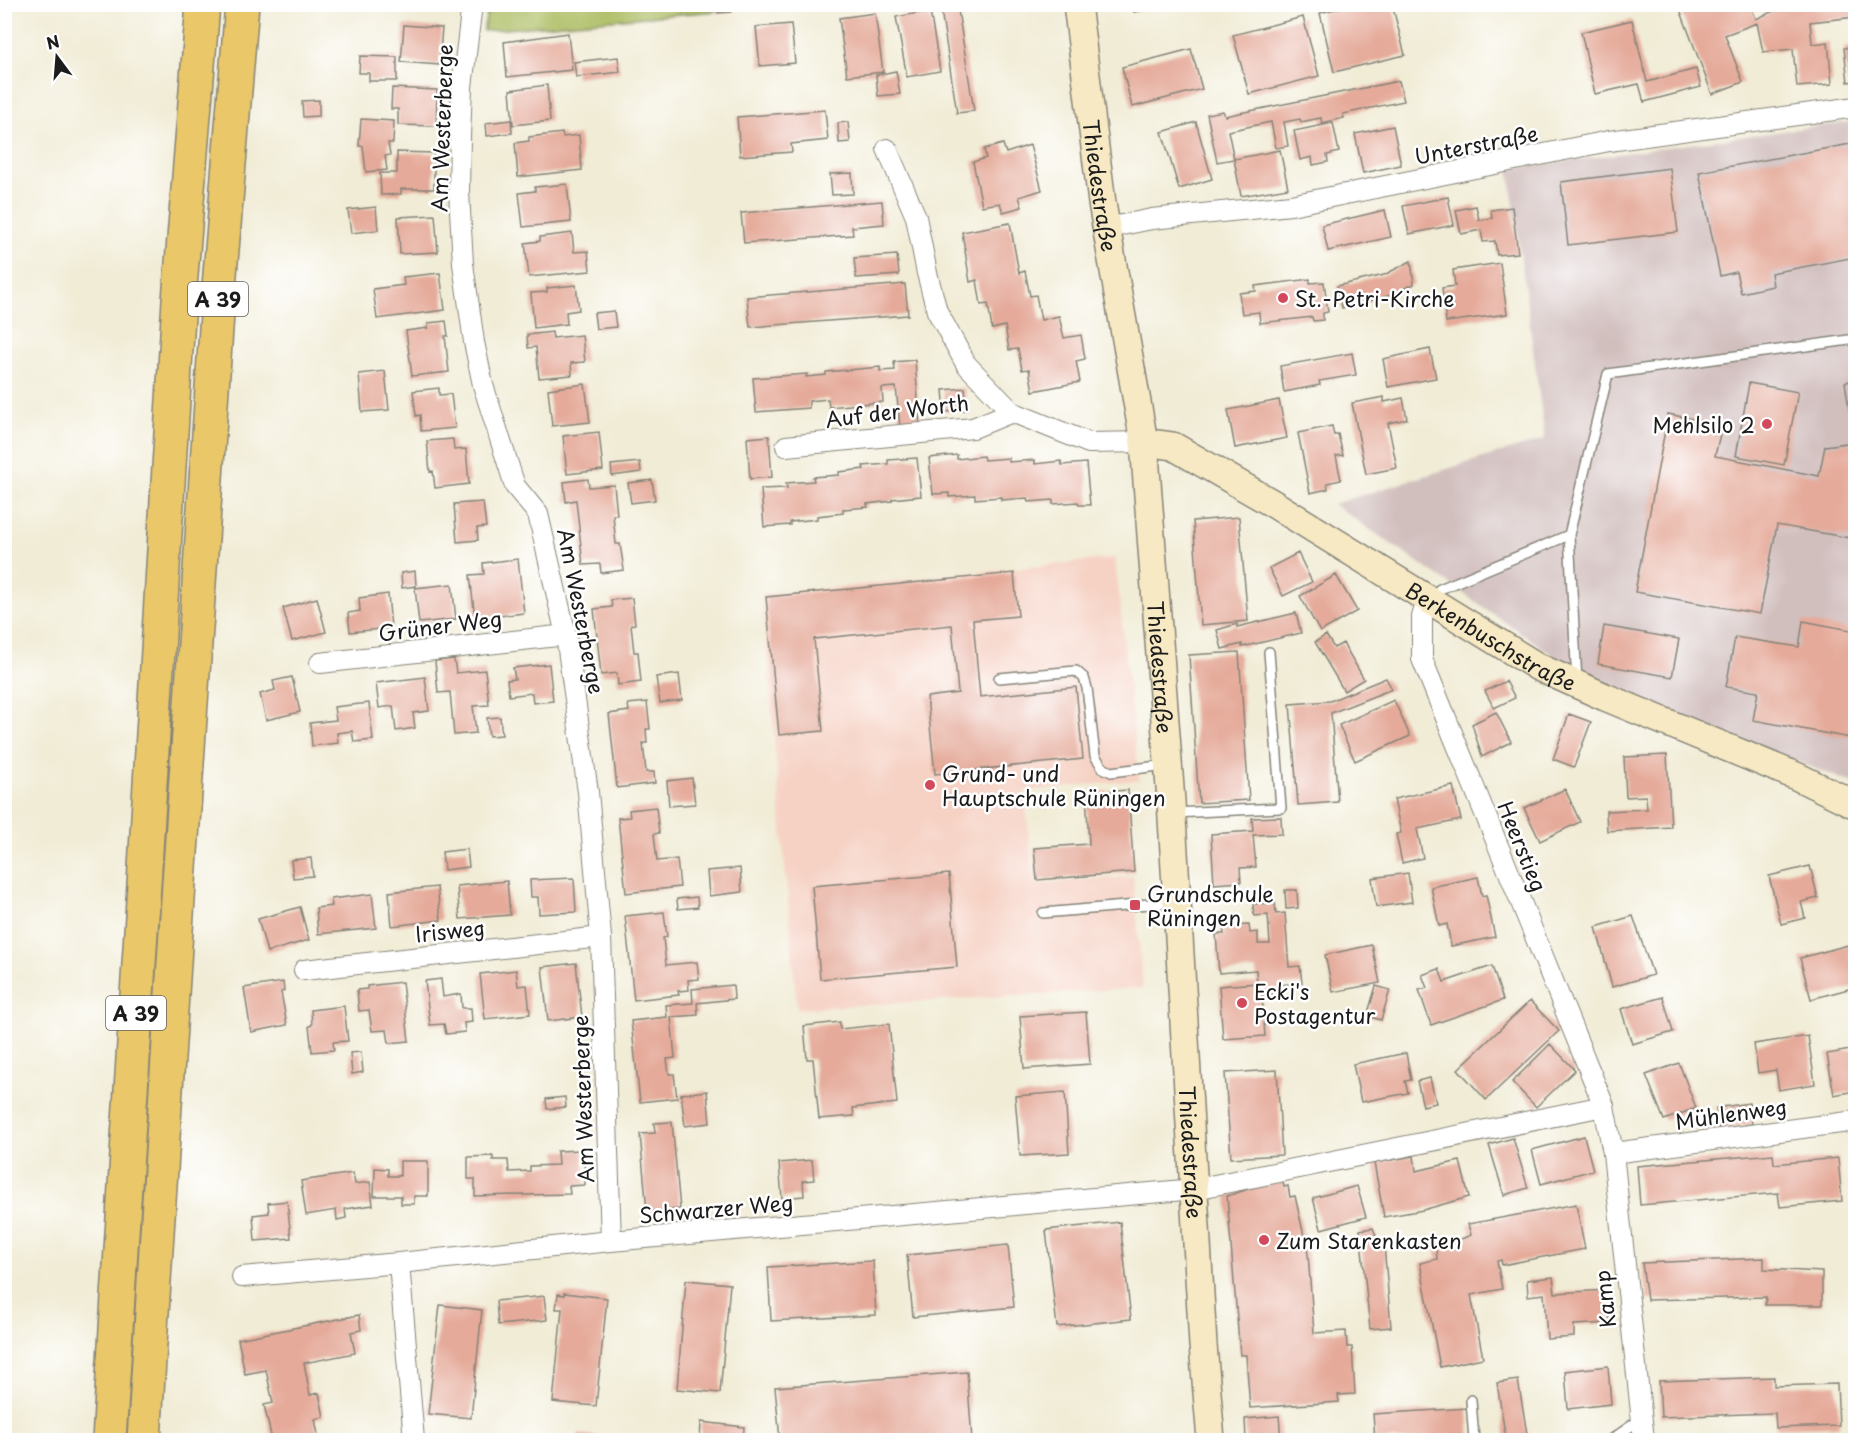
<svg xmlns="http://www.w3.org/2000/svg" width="1860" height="1445" viewBox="0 0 1860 1445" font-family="'Playpen Sans',sans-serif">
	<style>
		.built { fill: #f6d2c4 }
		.industrial { fill: #d1bfbe }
		.green { fill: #abbc60; stroke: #646c3e; stroke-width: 1.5 }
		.building { fill: #e5aa9a }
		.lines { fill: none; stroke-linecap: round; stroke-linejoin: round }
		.lane-casing { stroke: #868479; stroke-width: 12 }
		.street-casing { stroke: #868479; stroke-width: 22 }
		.secondary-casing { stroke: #868479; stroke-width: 30 }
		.highway-casing { stroke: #868479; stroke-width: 36 }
		.lane { stroke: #fff; stroke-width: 9 }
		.street { stroke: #fff; stroke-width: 20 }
		.secondary { stroke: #f7e9c3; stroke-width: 27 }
		.highway { stroke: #eac769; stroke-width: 33 }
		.poi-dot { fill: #d1495b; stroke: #fff; stroke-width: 2 }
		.labels { text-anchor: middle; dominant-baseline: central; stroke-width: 5; stroke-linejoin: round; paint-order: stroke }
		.shield { fill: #fff; stroke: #606060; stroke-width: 1.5 }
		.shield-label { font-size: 20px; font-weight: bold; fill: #1c1c1c }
		.street-label { font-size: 21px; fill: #1c1c1c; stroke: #fff }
		.poi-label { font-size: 21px; fill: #1c1c1c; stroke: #fff; text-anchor: start }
	</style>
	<rect width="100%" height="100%" fill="#fff"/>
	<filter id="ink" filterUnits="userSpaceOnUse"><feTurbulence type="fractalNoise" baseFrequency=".0167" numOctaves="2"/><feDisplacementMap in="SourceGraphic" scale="12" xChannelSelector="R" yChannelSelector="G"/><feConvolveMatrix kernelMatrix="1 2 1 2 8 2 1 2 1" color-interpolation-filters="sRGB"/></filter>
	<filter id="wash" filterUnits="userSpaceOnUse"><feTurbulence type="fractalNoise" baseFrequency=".008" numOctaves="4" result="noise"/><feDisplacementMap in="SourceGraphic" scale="24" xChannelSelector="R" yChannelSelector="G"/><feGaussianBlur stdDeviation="1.35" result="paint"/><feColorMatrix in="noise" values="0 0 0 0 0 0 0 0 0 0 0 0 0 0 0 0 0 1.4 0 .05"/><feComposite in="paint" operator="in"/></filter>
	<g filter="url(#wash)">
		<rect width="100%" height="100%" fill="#f1ecd6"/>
		<path class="built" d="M1115,558l24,222 -115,11 10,93 99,-8 10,112 -346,21 -35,-414z"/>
		<path class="industrial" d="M1855,121v663l-257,-98 -265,-182 212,-65 -36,-270z"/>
		<path class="green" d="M715,4l1,7 -233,20 6,-26z"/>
		<g id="blocks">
			<path class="building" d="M410,4h37v6l-37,-4z
				M718,4h12l1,8 -13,1z
				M940,4h17l17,107 -17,2z
				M1133,4h30v1l-29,7z
				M1354,4h38l13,51 -71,17 -14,-59z
				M1678,4h72l6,15 33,-15h67v13l-46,5 2,22 16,-2 4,42 -35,3 -4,-38 -30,3 -6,-29 -32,12 18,47 -31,12z
				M930,11l10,60 -33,6 -11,-60z
				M875,13l8,59 -36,4 -8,-58z
				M1303,17l16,59 -70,18 -16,-59z
				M1632,20l15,62 49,-13 5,18 -57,15 -5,-18 -44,10 -14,-62z
				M791,24l4,39 -35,3 -4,-39z
				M404,25l38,3 -3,37 -38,-3z
				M568,33l4,37 -65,7 -3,-35z
				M1856,46v35l-8,1 -4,-34z
				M1191,49l11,40 -70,18 -10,-40z
				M360,56l37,1v24h-28v-8h-10z
				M618,57l2,15 -44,5 -2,-15z
				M896,71l4,23 -22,2 -2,-21z
				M1399,81l5,20 -61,13 1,4 -22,5 -1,-5 -20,4 -1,-3 -16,3 4,24 -12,2 -5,-26 -43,9 6,28 -17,3 -10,-48 16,-3 2,5z
				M547,85l3,36 -37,4 -3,-35z
				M392,88l45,2 -1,36 -38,-1v-16h-7z
				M319,100v16l-16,1 -1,-16z
				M825,110l3,30 -37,4 1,8 -52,4 -3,-39z
				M361,119l33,2 -1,22h-5l2,12 -5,1 2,14 -21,2 -3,-26h-4z
				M511,120l1,13 -25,3 -1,-13z
				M848,122l2,20 -11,1 -1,-20z
				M1196,122l16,57 -33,10 -17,-57z
				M1333,123l6,29 -12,3 1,7 -15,3 -1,-8 -12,3 -6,-29z
				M1393,126l8,39 -38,8 -8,-39z
				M562,133l1,4 16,-2 3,35 -64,7 -3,-34 14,-2v-4z
				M1856,143v114l-85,16 2,13 -32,7 -5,-21 -16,4 -21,-104z
				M1003,144l3,9 24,-8 12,45 -23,7 3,10 -19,5 -3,-9 -18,3 -9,-44 13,-4 -2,-9z
				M1280,150l8,38 -47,8 -7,-37z
				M397,152l37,1v36h-33v5l-20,1 -1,-22h17z
				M1670,168l8,64 -110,13 -7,-63z
				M852,173l1,21 -21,1 -2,-21z
				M567,184l4,38 -48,5 -4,-34 16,-2v-4z
				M1448,197l6,28 -45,9 -6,-28z
				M882,201l2,23 -32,3 1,8 -109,8 -3,-30z
				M1476,206l3,14 13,-2 -1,-8 21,-3 6,46 -21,2 -2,-14 -12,1 -2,-12 -20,4 -5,-24z
				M376,207l2,23 -27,3 -3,-23z
				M1385,210l6,27 -63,14 -6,-26z
				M435,215l3,37 -38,2 -2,-37z
				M1010,223l9,50 6,-2 5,25 6,-1 5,25 18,-4 5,22 17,-3 4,24 -9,2 4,21 -47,9 -4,-22 -7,1 -4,-21 -9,1 -4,-24 -13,3 -4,-25 -7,1 -4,-25 -7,2 -8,-50z
				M572,233l2,19 14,-1 2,20 -61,6 -4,-34 15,-2v-4z
				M897,255l2,20 -43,3 -2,-20z
				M1411,261l3,23 -26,12 -46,12 -5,-22 47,-11z
				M1500,263l7,51 -61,8 -4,-34 13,-2 -2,-16z
				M440,273l5,37 -68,9 -4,-30 31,-4 -1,-8z
				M1310,279v4l14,-1 4,30 -5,1v7l-10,1 -1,-4 -52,6 -1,-11 -17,2 -3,-21 17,-2 -1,-5z
				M905,284l3,31 -158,12 -3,-30z
				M576,285l3,25 -13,2 1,12 -33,4 -3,-35 16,-1v-4z
				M614,311l2,16 -20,2 -2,-16z
				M446,321l2,15h-3l4,36 -37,4 -6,-45 22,-3v-5z
				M552,332l1,6 29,-3 3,27 -14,1 1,12 -33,3 -3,-31 -8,1 -1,-13z
				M1430,349l6,29 -48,9 -5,-28z
				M1352,353l4,22 -37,6 1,4 -36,7 -4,-26z
				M915,360l5,66 -20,1 -4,-40 -14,1 1,14 -54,5 -1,-8 -19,2v7l-53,4 -3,-34 54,-4 -1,3 20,-2v-3l54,-5v4l15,-1 -1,-8z
				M385,371l4,39 -27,2 -3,-38z
				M1856,380v159l-79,-14 -17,89 -125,-22 33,-178 54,11 -7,31 104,20 6,-30 29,-4 -9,-60z
				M1749,383l49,9 -14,73 -48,-9z
				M585,384l5,38 -38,4 -4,-37z
				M439,388v7l12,-1 4,34 -34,3 -1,-16 -4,1 -3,-25z
				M965,388l2,22 -22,2 -2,-22z
				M1384,397v5l19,-4 4,21 -19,4 9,45 -31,6 -14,-71z
				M1279,400l8,38 -52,10 -7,-38z
				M1332,426l2,9 4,-1 5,21 -7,1 5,24 -14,3 1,6 -18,4 -12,-60z
				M599,432l4,38 -36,4 -4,-38z
				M769,436l3,41 -22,2 -3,-41z
				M453,439l1,11 12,-1 3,35 -34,4 -2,-17 -3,1 -3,-31z
				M957,455v4l26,-3 1,4 25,-2v4l26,-2v4l26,-3 1,4 24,-2 4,42h-11l-1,-3 -25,2v-4l-25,2 -1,-4 -26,2v-3l-26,2v-4l-26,2v-4l-16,1 -4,-36z
				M917,458l4,38 -29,3v2l-25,3 1,3 -25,2v4l-26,3v3l-27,3v3l-26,2 -3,-38 26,-1 -1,-5 28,-2 -1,-4 26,-2v-3l25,-3 -1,-3 25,-2v-4z
				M640,462l1,10 -29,4 -1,-11z
				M588,479l1,8 25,-2 3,30h-4l3,29h4l4,26 -23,3 -1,-9 -17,1 -7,-65 -10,2 -2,-20z
				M652,480l3,20 -24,3 -3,-20z
				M483,502l3,25 -9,1 1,12 -21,2 -3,-38z
				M1239,517l9,104 -47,4 -8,-104z
				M1298,553l14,29 -29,14 -14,-28z
				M518,559l6,54 -49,6 -5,-44 14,-1 -1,-11z
				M415,571l1,15 -14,2 -1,-15z
				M1014,573l4,43 -45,4 7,77 96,-10 7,72 -148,15 -8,-77 31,-4 -6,-68 -138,14 9,92 -44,4 -13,-138z
				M1336,575l21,36 -37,21 -20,-36z
				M452,584l4,35 -37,4 -4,-35z
				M388,594l3,34 -41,4 -2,-19 12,-2 -1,-13z
				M317,598l9,34 -34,9 -9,-33z
				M632,598l3,26 -4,1 3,27h4l3,30 -23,3 -1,-12 -16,2 -7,-66 18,-2 -1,-7z
				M1296,613l5,20 -59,14v-3l-20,5 -5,-19 20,-6v3z
				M1803,621l53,10v108l-103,-19 5,-28 -32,-5 9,-50 64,10z
				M1604,626l75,13 -7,38 -74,-13z
				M1326,635l8,13 9,-5 21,36 -20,12 -29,-49z
				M1239,652l10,148 -50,3 -10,-148z
				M454,659l2,14 29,-3 4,35 -16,1 3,27 -22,2 -4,-43 -12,1 -3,-32z
				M549,664l4,37 -20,2 -1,-10 -23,3 -2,-16 8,-1 -2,-11z
				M679,674l3,26 -22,3 -4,-26z
				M292,677l8,35 -34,8 -6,-26 15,-4 -2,-9z
				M425,677l4,34 -16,2 2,15 -19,3 -3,-25 -14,2 -3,-25z
				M1386,678l6,11 -61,24 7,89 -40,3 -8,-101 40,-3z
				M1506,681l9,17 -21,10 -9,-17z
				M1394,700l16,36 -55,25 -16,-36z
				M647,702l3,27h-4l1,14h-4l3,29h8l1,11 -38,5 -8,-74 20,-3 -1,-7z
				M369,703l4,37 -19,2 -2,-11 -15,2 1,10 -26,3 -2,-23 26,-3 -2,-13z
				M1496,712l15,30 -29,15 -10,-33z
				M1569,714l22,8 -17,45 -21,-8z
				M500,717l2,18 -13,1 -2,-18z
				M1667,755l4,72 -64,4 -1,-20 41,-2 -1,-13 -20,1 -2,-40z
				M692,778l3,26 -26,2 -2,-25z
				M1453,786l8,34 -44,9 6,29 -21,5 -6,-29 5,-1 -7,-34z
				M1565,789l15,33 -40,19 -16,-33z
				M1128,790l6,82 -97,8 -3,-32 55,-4 -3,-51z
				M656,807l3,26 -5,1 3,27 20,-2 3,28 -54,6 -8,-75 12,-1 -1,-7z
				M1281,817l1,17 -29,1 3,32 -16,1 1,14 -27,2 -3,-50 42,-3 -1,-13z
				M467,849l2,18 -25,3 -2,-18z
				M311,858l2,18 -20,2 -2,-18z
				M1810,866l8,32 -17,4 4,16 -24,6 -12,-48z
				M740,868l2,24 -33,4 -2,-25z
				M1408,873l4,29 -36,5 -4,-29z
				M949,874l8,93 -137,12 -8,-93z
				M1478,877l4,19 4,-1 9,42 -44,9 -4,-22 -8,2 -8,-39z
				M574,878l2,34 -37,2 -1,-17h-7l-1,-17z
				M507,881l3,34 -50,4 -3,-33z
				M437,887l4,33 -49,6 -3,-34z
				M1285,890h12l1,18 -12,1z
				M372,894l4,34 -58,6 -2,-26 16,-2 -1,-7z
				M697,897l1,10 -20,2 -1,-10z
				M1275,903l1,11 9,-1 4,54 11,-1 2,17 -23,2 1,8 -18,2 3,41 -42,3 -4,-53 38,-3 -1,-13 -37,3 -3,-39h8l-1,-8 26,-1 1,8 8,-1v12h12l-2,-29 -14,1 -1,-12z
				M300,907l9,33 -42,12 -9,-33z
				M664,912l3,25 -4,1 3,27 31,-3 2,17 -11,1 1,10 -11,1 1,4 -45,5 -9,-84z
				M1633,916l20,59 -41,12 -16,-60z
				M1852,944l4,13v30l-45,12 -11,-41z
				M1372,945l8,38 -47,9 -8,-37z
				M576,963l6,54 -34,4 -6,-54z
				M1492,966l11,34 -72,25 -12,-35 8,-2 -5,-13 17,-6 5,13z
				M516,970l2,16 9,-1 3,29 -45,5 -5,-45z
				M441,979l2,18 18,-3 1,14h9l1,14 -8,1 1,9 -19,2 -2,-10 -14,1 -5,-44z
				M283,982l1,9 -3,1 6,33 -36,7 -7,-44z
				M402,982l7,59 -20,2 -2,-13 -15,1 -3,-21 -10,1 -2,-21 10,-1v-3z
				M733,985l1,14 -37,4 1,12 -27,2 4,41 -8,1 2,15h5l3,24 -37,4 -9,-81 36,-4 -1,-12 27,-2 -1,-14z
				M1376,986l14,4 -9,30 -14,-4z
				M1663,997l10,35 -41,12 -11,-35z
				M1530,1001l29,30 -73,69 -28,-31z
				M344,1006l4,35 -15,1 1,8 -22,2 -3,-26 3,-1 -1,-15z
				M1086,1012l4,52 -66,5 -4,-53z
				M840,1022v7l49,-5 8,79 -44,5 1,8 -35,3 -6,-60h-6l-3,-33z
				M1808,1036l7,48 -36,6 -3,-20 -18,3 -4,-29z
				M1550,1044l25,26 -39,37 -24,-25z
				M1856,1049v42l-22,4 -7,-41z
				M361,1052l2,20 -11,2 -2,-21z
				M1406,1053l5,27 -6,1 3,12 -47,9 -8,-38z
				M1679,1063l17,45 -32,12 -18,-45z
				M1277,1070l5,85 -51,3 -6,-85z
				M1430,1078l6,25 -13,3 -6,-25z
				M707,1091l3,32 -25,3 -4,-32z
				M1065,1092l4,61 -49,3 -5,-60z
				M565,1097l1,10 -19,2 -1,-10z
				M1749,1103l3,21 -33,5 -3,-21z
				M672,1122l8,87 -33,3 -7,-78 15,-1 -1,-10z
				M1584,1136l9,34 -52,14 -9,-34z
				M1513,1138l15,50 -24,7 -15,-50z
				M584,1150l1,35 -16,1 1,8 -95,2v-17h-7v-22l25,-1v4h15l1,12 21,-1v-5l28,-1 -1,-14z
				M1773,1154l1,10 64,-6 4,43 -62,6 -2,-14 -138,12 -3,-39z
				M1414,1156l2,15 44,-10 9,36 -46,13 -39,7 -10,-54z
				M812,1160l2,20 -11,1 1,15 -22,2 -3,-35z
				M400,1161h28v35h-14v8h-13v-8h-27l1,-28 13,1v7h12z
				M353,1173l2,11 15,-2 3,23 -28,4 1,9 -9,2 -1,-10 -30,5 -5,-34z
				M1283,1181l1,6 4,-1 2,11 5,-1 13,58 6,79 32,-2 1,16h5l3,47 -17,1 1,7 -89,6 -4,-53h-6l-13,-159 25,-8z
				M1357,1186l9,31 -45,12 -8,-31z
				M287,1201l4,37 -36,3 -2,-26 16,-2 -1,-10z
				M1576,1204l9,45 -83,16 -1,-5 -4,1 5,28 -31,6 12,63 -43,9 -20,-104 17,-4 -1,-10 35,-14 -3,-11z
				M1120,1222l11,97 -74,8 -11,-97z
				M1373,1228l7,18 4,-1 7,82 -21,2 -10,-99z
				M1008,1245l6,62 -101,10 -6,-62z
				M1764,1258v11l58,3v33h-57l1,-8 -119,3 -5,-37z
				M873,1261l3,54 -105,6 -3,-54z
				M1553,1277l2,16 53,-3 2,33 -36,2v12l-27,2 -3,-45 -16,2 -1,-16z
				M686,1280l44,4 -10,109 -43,-4z
				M564,1293l43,5 -11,108 -43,-4 9,-93h-6l2,-15 6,1z
				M544,1296l3,24 -49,5 -2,-24z
				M440,1305l42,5 -11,108 -43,-4z
				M359,1315l2,15 -10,2 4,21 -51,10 6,32 9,-2 5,24 -9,2 4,21h-47l-8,-35 9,-2 -7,-33 -21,4 -7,-35z
				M1608,1366l3,38 -43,5 -3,-38z
				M967,1372l5,68h-192l-5,-53z
				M1774,1377v9l63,-2 2,42 -63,2 -1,-15 -114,4 -2,-36z
				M1518,1380l10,60h-22l-9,-57z
				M1468,1408l2,32h-95l-2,-26z
				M1279,1416l2,24h-35l-1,-21z
				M701,1422l43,5 -1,13h-43z
				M578,1434l46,5v1h-47z"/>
		</g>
	</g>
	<g filter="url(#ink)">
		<use href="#blocks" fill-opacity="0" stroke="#868479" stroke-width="1.5"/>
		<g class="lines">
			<defs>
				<path id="lane" d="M1569,535l8,147
					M1430,597l10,-8 129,-54 39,-161 248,-35
					M999,678l77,-7 8,7 3,10 8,68 8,12 8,4 55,-7
					M1174,813l107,-5 -12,-156
					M1043,913l130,-11
					M1471,1400l3,40
					M1611,1440l30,-21"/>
				<path id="street" d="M472,4l-10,83 -2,49 -1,56 4,72 11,78 9,43 32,101 23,28 28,121 22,157 13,145 10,304
					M887,149l29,68 11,56 10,38 29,53 46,48
					M1107,228l45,-9 139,-14 318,-64 247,-34
					M786,446l187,-18 39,-16 77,31 55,-1
					M1427,600l-5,17v42l182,447 9,47 31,287
					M320,663l246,-28
					M304,970l297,-33
					M1613,1153l243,-32
					M399,1263l15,177
					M242,1277l157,-14 212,-22 584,-52 409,-83"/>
				<g id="secondary">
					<path id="s1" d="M1077,4l25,199 42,239 27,359 32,544 8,95"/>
					<path id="s2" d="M1144,442l29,4 99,57 266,164 67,30 191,79 60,29"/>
				</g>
				<path id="highway" d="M109,1440l35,-556 35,-584 24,-296
					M144,1440l35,-557 39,-584 24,-295"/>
			</defs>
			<use href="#lane" class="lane-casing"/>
			<use href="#street" class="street-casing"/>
			<use href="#secondary" class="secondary-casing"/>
			<use href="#highway" class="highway-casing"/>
			<use href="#lane" class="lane"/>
			<use href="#street" class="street"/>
			<use href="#secondary" class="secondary"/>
			<use href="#highway" class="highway"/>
		</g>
	</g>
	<g class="poi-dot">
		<circle cx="1283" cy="298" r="6"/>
		<circle cx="1767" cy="424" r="6"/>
		<circle cx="930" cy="785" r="6"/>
		<rect x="1129" y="899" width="12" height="12" rx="3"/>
		<circle cx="1242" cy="1003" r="6"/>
		<circle cx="1264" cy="1240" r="6"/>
	</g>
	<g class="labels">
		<g class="shield">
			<rect x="188" y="282" width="60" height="34" rx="4.5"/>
			<rect x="106" y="996" width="60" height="34" rx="4.5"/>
		</g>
		<g class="shield-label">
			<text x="218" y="299">A 39</text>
			<text x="136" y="1013">A 39</text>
		</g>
		<g class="street-label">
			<text transform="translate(441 128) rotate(-88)">Am Westerberge</text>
			<text transform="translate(1476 144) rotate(-11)">Unterstraße</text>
			<text stroke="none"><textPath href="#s1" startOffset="183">Thiedestraße</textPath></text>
			<text transform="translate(897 410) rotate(-7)">Auf der Worth</text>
			<text transform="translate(582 611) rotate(79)">Am Westerberge</text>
			<text transform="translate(440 625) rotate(-7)">Grüner Weg</text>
			<text stroke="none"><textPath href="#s2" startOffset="400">Berkenbuschstraße</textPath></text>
			<text stroke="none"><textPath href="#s1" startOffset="669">Thiedestraße</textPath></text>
			<text transform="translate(1523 846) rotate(68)">Heerstieg</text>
			<text transform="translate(450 930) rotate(-6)">Irisweg</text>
			<text transform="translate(582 1099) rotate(-92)">Am Westerberge</text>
			<text transform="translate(1731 1113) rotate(-8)">Mühlenweg</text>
			<text stroke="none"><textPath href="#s1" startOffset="1155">Thiedestraße</textPath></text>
			<text transform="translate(716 1208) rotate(-5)">Schwarzer Weg</text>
			<text transform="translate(1604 1299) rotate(-96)">Kamp</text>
		</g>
		<g class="poi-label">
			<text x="1295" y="298">St.-Petri-Kirche</text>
			<text x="1755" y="424" text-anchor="end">Mehlsilo 2</text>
			<text x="942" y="773">Grund- und<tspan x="942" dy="24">Hauptschule Rüningen</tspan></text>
			<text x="1147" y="893">Grundschule<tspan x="1147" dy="24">Rüningen</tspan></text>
			<text x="1254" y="991">Ecki's<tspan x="1254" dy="24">Postagentur</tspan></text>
			<text x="1276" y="1240">Zum Starenkasten</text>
		</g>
	</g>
	<rect width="1860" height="1445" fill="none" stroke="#fff" stroke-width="24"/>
	<g transform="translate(57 57) rotate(344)" stroke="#ffffff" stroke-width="4.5" paint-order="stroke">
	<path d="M0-4.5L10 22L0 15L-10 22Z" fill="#1c1c1c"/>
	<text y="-9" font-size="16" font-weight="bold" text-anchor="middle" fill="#1c1c1c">N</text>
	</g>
</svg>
